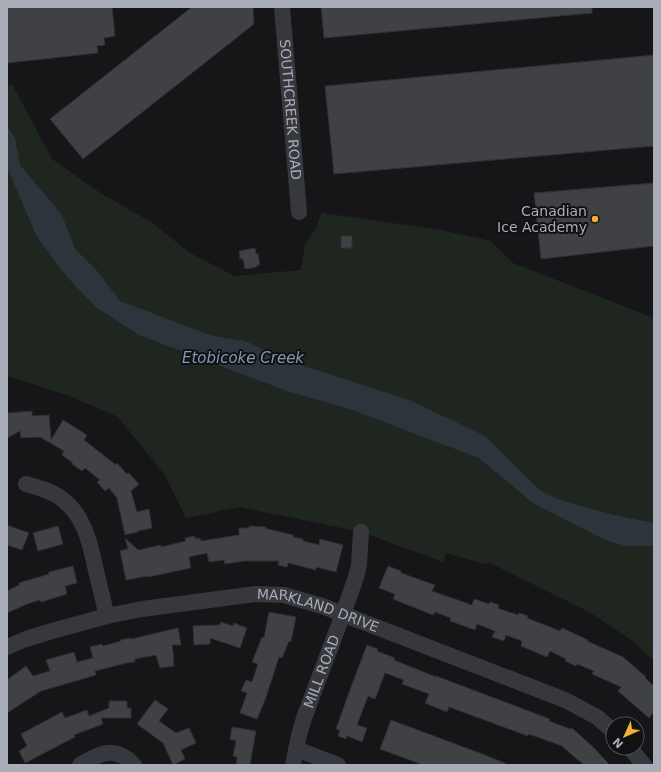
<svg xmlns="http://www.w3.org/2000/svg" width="661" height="772" viewBox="0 0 661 772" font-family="'DejaVu Sans',sans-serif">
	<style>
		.green { fill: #1e261f }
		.water { fill: #2c353c }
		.building { fill: #404145; stroke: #303034 }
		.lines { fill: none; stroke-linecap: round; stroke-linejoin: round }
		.minor { stroke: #37383d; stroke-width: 16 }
		.poi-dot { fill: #f2b134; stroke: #111113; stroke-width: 1.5 }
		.labels { text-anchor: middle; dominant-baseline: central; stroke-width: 4; stroke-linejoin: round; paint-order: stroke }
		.street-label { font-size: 14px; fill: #a8adb8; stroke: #111113 }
		.poi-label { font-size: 14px; fill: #a8adb8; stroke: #111113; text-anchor: end }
		.water-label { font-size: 15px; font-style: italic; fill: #7f9bb3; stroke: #111113 }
	</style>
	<rect width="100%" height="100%" fill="#161618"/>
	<path class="green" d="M12,84l40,75 50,35 49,28 39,31 45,23 66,-6 4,-26 12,-18 2,-7 3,-6 119,17 50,11 22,22 141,55v343l-24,-22 -39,-26 -101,-50 -6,1 -38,-11 -3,9 -82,-30 -122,-25 -53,11 -22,-44 -46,-57 -51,-22 -60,-19v-291z"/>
	<path class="water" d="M7,126l8,12 5,27 42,50 13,34 23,23 22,29 93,35 32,5 53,23 111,36 76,36 56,55 19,9 54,15 40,8v23h-28l-21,-6 -72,-37 -54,-45 -132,-50 -60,-17 -148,-56 -42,-27 -30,-31 -30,-40 -28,-65 -2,-2z"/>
	<path class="building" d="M7,7h105l3,29 -11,2 1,7 -8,1 1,7 -91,10z
		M192,7h61l1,17 -171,135 -33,-40z
		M321,7h271v6l-268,25z
		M654,55v91l-320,28 -9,-88z
		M654,183v63l-113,13 -7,-66z
		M341,236h11v12h-11z
		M255,248l1,6h2l2,11h-3v2l-12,2 -2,-10h-3l-1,-8z
		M32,411v5l17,-1 2,25 12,-20 24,15 -3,5 32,25 1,-2 10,11 2,-1 10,11 -8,7 6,21 12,-3 3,19 -14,3v1l-13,3 -8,-37 -8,-10 -4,3 -8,-9 3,-2 -15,-12 -3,3 -10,-7 1,-1 -11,-8 2,-4 -24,-14 -19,1 -1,-7 -13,7v-25z
		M7,525l22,8 -7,17 -15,-5z
		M58,526l5,18 -25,7 -5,-18z
		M249,526l17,1v2h2l25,6v2l10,2v2l16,4 1,-6 23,6 -7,27 -20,-5v3l-28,-7 -1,4 -9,-2 1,-4h-35l-19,3 -1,-4 -15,2 -2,-9 -18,4 2,11 -43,9v-1l-22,4 -6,-29 8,-2 -3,-11 13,12 23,-5v2l25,-6 -1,-3 10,-2v3l5,-1 1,3 38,-6v-7h10z
		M73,566l4,17 -12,3 2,8 -26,8 -1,-2 -13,4 -20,9v-22l12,-6v-2l30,-9 -1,-1 1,-1z
		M388,566l13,5v2l34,12 -3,6 40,14 2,-6 15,5 1,-2 9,3 -1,3 2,1 18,6 1,-2 9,3 -1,2 33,13 2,-3 26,12 -1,1 36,16 23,20 -1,1 9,8v26l-5,6 -31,-27 3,-4 -29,-13 2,-3 -17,-7 -1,2 -11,-5 1,-2 -16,-8 -3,6 -26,-11 1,-5 -16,-6 -2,6 -12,-4 3,-6 -18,-7 -2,6 -25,-9 1,-3 -16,-6 -2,3 -40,-16 2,-5 -16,-6z
		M269,612l27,5 -5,25 -2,-1 -7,17 -3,-1 -14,43 -8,19 -17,-6 7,-20 -6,-2 5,-11 6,2 6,-18 -6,-2 10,-25 2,1z
		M221,622l12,4 1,-3 13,5 -7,20 -30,-10v6l-16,1 -1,-19 26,-1z
		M178,628l3,17h-9l2,14h-1l1,7 -14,2 -4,-13 -21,4v3l-9,1 -31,8 1,4 -55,16 -34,22v-33l19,-14 7,10 17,-5 -4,-11 28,-8 3,10 16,-4 -3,-11 12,-3 1,2 18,-5 -1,-1 11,-2v1z
		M367,645l11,4 -1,2 18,7 -1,2 42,17v-1l114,43 -1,2 21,8 2,-1 21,19 17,18h-26l-4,-4h-1l-17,-15 -33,-12 -1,2 -79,-29 -2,5 -22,-9 4,-9 -27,-10 2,-4 -19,-7 -10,26 -7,-3 -11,29 10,3 -5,14 -15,-6 -1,3 -8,-3 2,-6 -4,-1 15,-42z
		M155,700l13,9 -9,12 17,12 13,-5 7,15 -15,7 4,9 -12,6 -10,-22 -26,-19z
		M109,701h18v7h4v10h-30l2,6 -29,11 1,2 -50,26 -6,-12 8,-5 -6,-12 41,-22 3,6 22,-8 2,6 20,-8z
		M391,720l94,35 22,9v1h-84l-43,-16z
		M232,727l24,4 -6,34h-14l1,-8 -4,-1 3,-15 -6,-2z"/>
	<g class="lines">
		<g class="minor">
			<path id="s1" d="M282,7l17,205"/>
			<path d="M26,484c11,3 22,6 32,12 26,17 32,46 38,75 4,15 7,30 11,45"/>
			<path id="s2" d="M7,647l19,-8 26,-8 55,-15 35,-7 114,-15 28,1 38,11 243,94 32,17 16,14"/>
			<path d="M630,748l14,17"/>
			<path d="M296,749l42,16"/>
			<path d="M80,765c21,-12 35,-20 54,0"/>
			<path id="s3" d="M293,765l6,-30 5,-17 39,-104 13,-37 3,-12 2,-33"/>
		</g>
	</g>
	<circle class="poi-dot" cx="595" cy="219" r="4"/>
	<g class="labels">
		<g class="street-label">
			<text stroke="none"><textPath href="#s1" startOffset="103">SOUTHCREEK ROAD</textPath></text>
			<text stroke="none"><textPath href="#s2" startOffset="320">MARKLAND DRIVE</textPath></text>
			<text stroke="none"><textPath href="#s3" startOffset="98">MILL ROAD</textPath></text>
		</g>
		<g class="poi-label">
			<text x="587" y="211">Canadian<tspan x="587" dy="16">Ice Academy</tspan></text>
		</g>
		<g class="water-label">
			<text x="243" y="358">Etobicoke Creek</text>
		</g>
	</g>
	<rect width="661" height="772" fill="none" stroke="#a8adb8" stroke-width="16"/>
	<g transform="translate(625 736) rotate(225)"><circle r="19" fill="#111113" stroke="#4d4f55"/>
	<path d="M0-3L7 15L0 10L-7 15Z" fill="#f2b134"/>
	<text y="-6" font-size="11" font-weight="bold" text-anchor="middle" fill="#a8adb8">N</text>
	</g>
</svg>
